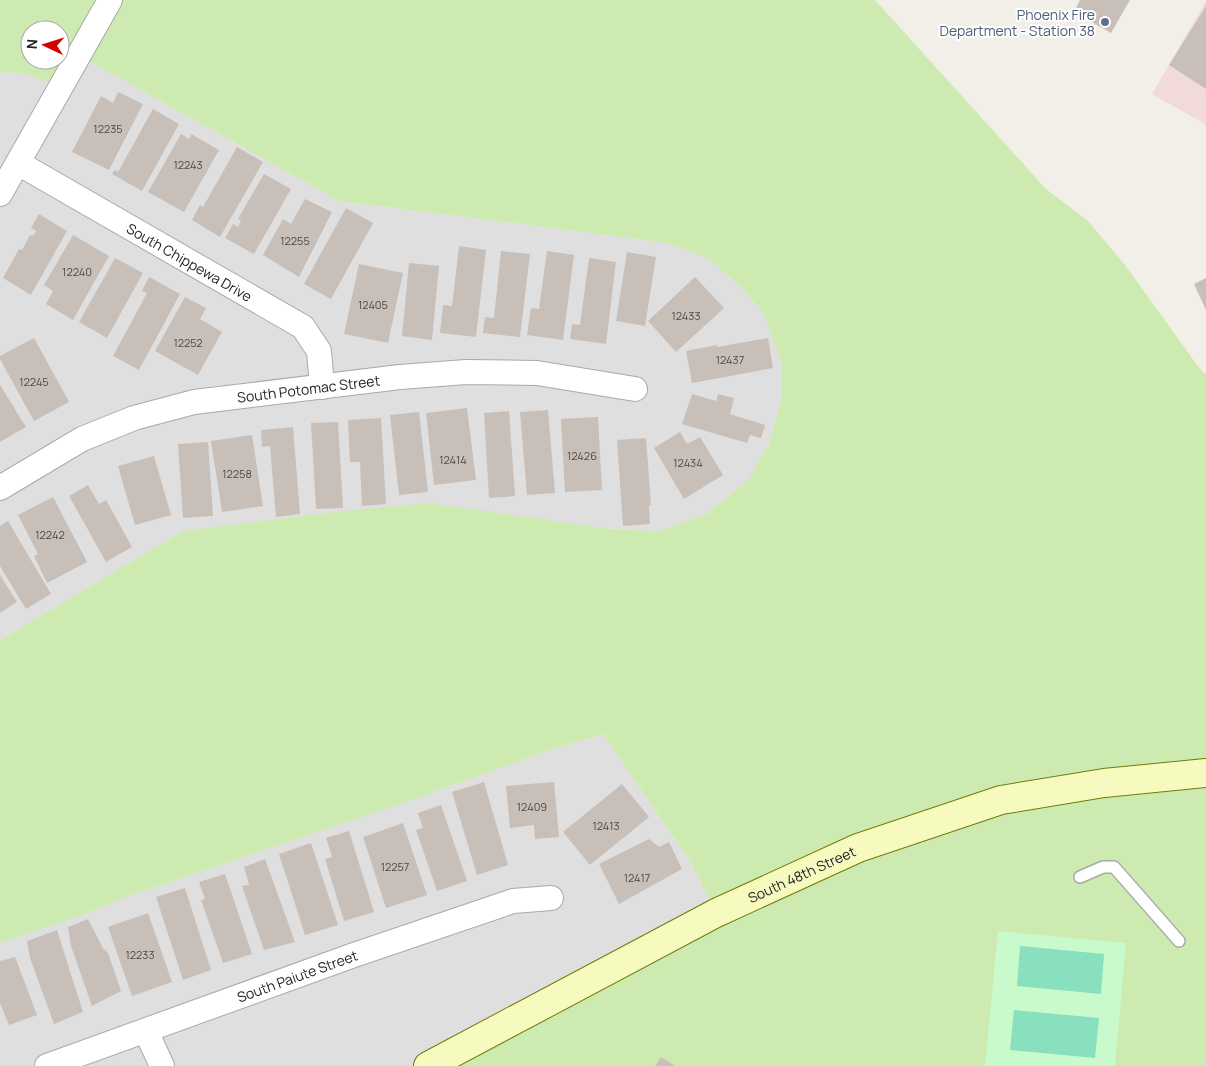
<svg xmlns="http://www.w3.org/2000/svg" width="1206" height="1066" viewBox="0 0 1206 1066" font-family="Manrope,sans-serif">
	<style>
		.residential { fill: #e0dfdf }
		.commercial { fill: #f2dad9 }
		.grass { fill: #cdebb0; fill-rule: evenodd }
		.park { fill: #c8facc }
		.pitch { fill: #88e0be }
		.building { fill: #c7bfb8 }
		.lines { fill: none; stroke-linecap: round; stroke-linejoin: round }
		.service-casing { stroke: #a9a9a9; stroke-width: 14 }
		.minor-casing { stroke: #a9a9a9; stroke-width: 26 }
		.secondary-casing { stroke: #707d05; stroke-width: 30 }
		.service { stroke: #fff; stroke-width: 11 }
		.minor { stroke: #fff; stroke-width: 24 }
		.secondary { stroke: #f7fabf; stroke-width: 28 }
		.service-dot { fill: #5c6f8a; stroke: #fff; stroke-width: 2 }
		.labels { text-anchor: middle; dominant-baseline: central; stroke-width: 4; stroke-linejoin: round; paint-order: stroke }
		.number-label { font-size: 11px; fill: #4b4948 }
		.service-label { font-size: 14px; fill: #4e5e75; stroke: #fff; text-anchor: end }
		.street-label { font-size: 14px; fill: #222; stroke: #fff }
	</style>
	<rect width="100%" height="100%" fill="#f2efe9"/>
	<path class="residential" d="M80,56l259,145 329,42 41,16 33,29 21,25 18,48 1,36 -13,47 -21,36 -40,33 -51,19 -53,-4 -421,3 -183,109v-568l22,1 39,14z
		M603,734l87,127 26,52 -288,153h-428v-123l88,-30 41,-17 271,-92 150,-54z"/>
	<path class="commercial" d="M1206,1v126l-3,-4 -51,-29z"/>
	<path class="grass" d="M0,0h875l171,189 42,32 37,44 75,104 6,5v692h-778l288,-153 -26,-52 -87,-127 -53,16 -150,54 -271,92 -41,17 -88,30v-303l183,-109 151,-19 95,-9 175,25 53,4 51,-19 40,-33 21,-36 13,-47 -1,-36 -18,-48 -21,-25 -33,-29 -41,-16 -329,-42 -259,-145 -19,31 -39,-14 -22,-1zM30,30h30v30h-30z"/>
	<path class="park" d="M998,931l128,12 -11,123h-130z"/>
	<path class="pitch" d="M1020,946l84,8 -3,40 -84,-8z
		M1014,1010l85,8 -4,40 -85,-8z"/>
	<path class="building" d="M1080,0h50l-19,33 -37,-21z
		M1206,6v83l-37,-24z
		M118,92l25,12 -34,66 -37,-18 29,-56 12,7z
		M153,109l26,15 -37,67 -30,-17 3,-4 3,2z
		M181,134l8,5 2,-5 28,16 -35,62 -36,-20z
		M237,147l26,15 -43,75 -28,-17 8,-15 3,2z
		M264,174l27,15 -37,65 -29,-16 8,-14 5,3 3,-6 -3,-2z
		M305,199l27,13 -33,65 -36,-22 20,-36 8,5z
		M346,208l27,15 -42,76 -27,-15z
		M39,214l28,17 -36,64 -28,-17 16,-29 3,1 8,-15 3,1 3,-5 -5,-3z
		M73,235l36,21 -36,64 -27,-16 7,-13 -9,-6z
		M459,246l27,4 -10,87 -36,-4 3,-28 9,1z
		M501,251l29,3 -10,83 -37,-4 2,-16 9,1z
		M547,251l27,4 -11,85 -36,-5 4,-27 8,1z
		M627,252l29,5 -11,69 -29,-5z
		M115,258l28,15 -36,65 -28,-16z
		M589,258l27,4 -10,82 -36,-5 2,-15 8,1z
		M409,263l30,3 -7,74 -30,-4z
		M359,264l44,9 -15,70 -44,-9z
		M149,277l31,17 -41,76 -26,-14 34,-63 -5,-2z
		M695,277l29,31 -48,44 -28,-31z
		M1206,278v32l-12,-26z
		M185,297l21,11 -6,11 22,13 -24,43 -43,-24z
		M34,338l35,64 -35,19 -34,-62v-3z
		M768,338l5,30 -81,15 -6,-32 31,-6v2z
		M0,385l26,42 -26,15z
		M692,394l24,7 2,-7 16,4 -4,16 35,11 -4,13 -11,-3 -3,8 -65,-19z
		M467,408l9,72 -42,5 -8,-72z
		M548,410l7,83 -28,2 -7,-83z
		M509,411l6,85 -26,2 -5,-85z
		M419,412l9,80 -29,3 -9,-80z
		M598,417l4,73 -37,2 -4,-73z
		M381,418l5,86 -24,2 -2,-44h-10l-2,-42z
		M338,422l5,86 -27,1 -5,-86z
		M293,427l7,87 -24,3 -6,-71 -8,1 -1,-17z
		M680,432l7,12 13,-7 23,38 -39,24 -30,-51z
		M252,435l11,71 -41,6 -11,-71z
		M646,438l5,67 -2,1 1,18 -27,2 -6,-86z
		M208,442l5,74 -30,2 -5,-74z
		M154,456l17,59 -36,10 -17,-59z
		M88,485l11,19 7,-4 26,47 -26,15 -37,-66z
		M53,497l34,65 -40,21 -13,-27 4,-2 -20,-39z
		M8,521l43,73 -25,15 -26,-43v-40z
		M0,575l17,27 -17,11z
		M484,782l24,83 -31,10 -25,-83z
		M554,782l5,55 -24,2 -1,-14 -24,3 -4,-42z
		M622,784l27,33 -59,48 -27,-33z
		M441,805l26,76 -30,10 -21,-61 7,-2 -5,-15z
		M403,823l24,72 -41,13 -23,-71z
		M349,831l25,81 -30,9 -19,-62 7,-2 -6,-19z
		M649,839l10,8 10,-5 13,27 -63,35 -20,-40z
		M311,843l27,82 -33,10 -26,-81z
		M265,859l30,83 -31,8 -22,-64 7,-1 -5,-18z
		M225,874l27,80 -29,9 -22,-63 4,-1 -6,-17z
		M185,888l26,82 -28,10 -27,-83z
		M148,913l24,69 -40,14 -24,-69z
		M88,919l15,29 5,5 13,38 -29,15 -21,-60 -3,-19z
		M57,930l26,82 -29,12 -24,-66 -3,-17z
		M15,957l22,58 -28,10 -9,-22v-42z
		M661,1057l14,9h-20z"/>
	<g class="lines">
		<defs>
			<path id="service" d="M1080,877l23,-10h11l65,74"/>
			<g id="minor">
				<path id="s1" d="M18,163l285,164 16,24 3,36"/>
				<path d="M0,194l110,-194"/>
				<path id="s2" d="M0,488l82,-49 52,-21 60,-16 206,-25 66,-5 71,1 98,16"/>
				<path d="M146,1031l16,35"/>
				<path id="s3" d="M47,1066l307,-111 159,-54 38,-3"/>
			</g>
			<g id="secondary">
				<path id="s4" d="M428,1066l288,-153 142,-65 143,-48 103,-17 102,-10"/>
			</g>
		</defs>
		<use href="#service" class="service-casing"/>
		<use href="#minor" class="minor-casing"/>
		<use href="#secondary" class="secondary-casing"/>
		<use href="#service" class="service"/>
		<use href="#minor" class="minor"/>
		<use href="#secondary" class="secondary"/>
	</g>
	<circle class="service-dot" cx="1105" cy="22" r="5"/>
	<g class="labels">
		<g class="number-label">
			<text x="108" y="128">12235</text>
			<text x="188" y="164">12243</text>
			<text x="295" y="240">12255</text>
			<text x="77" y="271">12240</text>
			<text x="373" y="304">12405</text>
			<text x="686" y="315">12433</text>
			<text x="188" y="342">12252</text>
			<text x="730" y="359">12437</text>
			<text x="34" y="381">12245</text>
			<text x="582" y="455">12426</text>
			<text x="453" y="459">12414</text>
			<text x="688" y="462">12434</text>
			<text x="237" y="473">12258</text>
			<text x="50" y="534">12242</text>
			<text x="532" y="806">12409</text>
			<text x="606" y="825">12413</text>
			<text x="395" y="866">12257</text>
			<text x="637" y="877">12417</text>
			<text x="140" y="954">12233</text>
		</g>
		<g class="service-label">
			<text x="1095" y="14">Phoenix Fire<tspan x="1095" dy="16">Department - Station 38</tspan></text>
		</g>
		<g class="street-label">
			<text stroke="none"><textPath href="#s1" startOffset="198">South Chippewa Drive</textPath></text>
			<text stroke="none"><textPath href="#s2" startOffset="329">South Potomac Street</textPath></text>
			<text stroke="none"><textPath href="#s4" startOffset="420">South 48th Street</textPath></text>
			<text stroke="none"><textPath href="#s3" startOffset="266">South Paiute Street</textPath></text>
		</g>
	</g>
	<g transform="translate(45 45) rotate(274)"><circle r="24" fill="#ffffff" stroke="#a7a7a7"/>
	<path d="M0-4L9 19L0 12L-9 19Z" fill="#d40000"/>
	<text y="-8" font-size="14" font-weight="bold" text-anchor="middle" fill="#222222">N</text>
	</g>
</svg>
